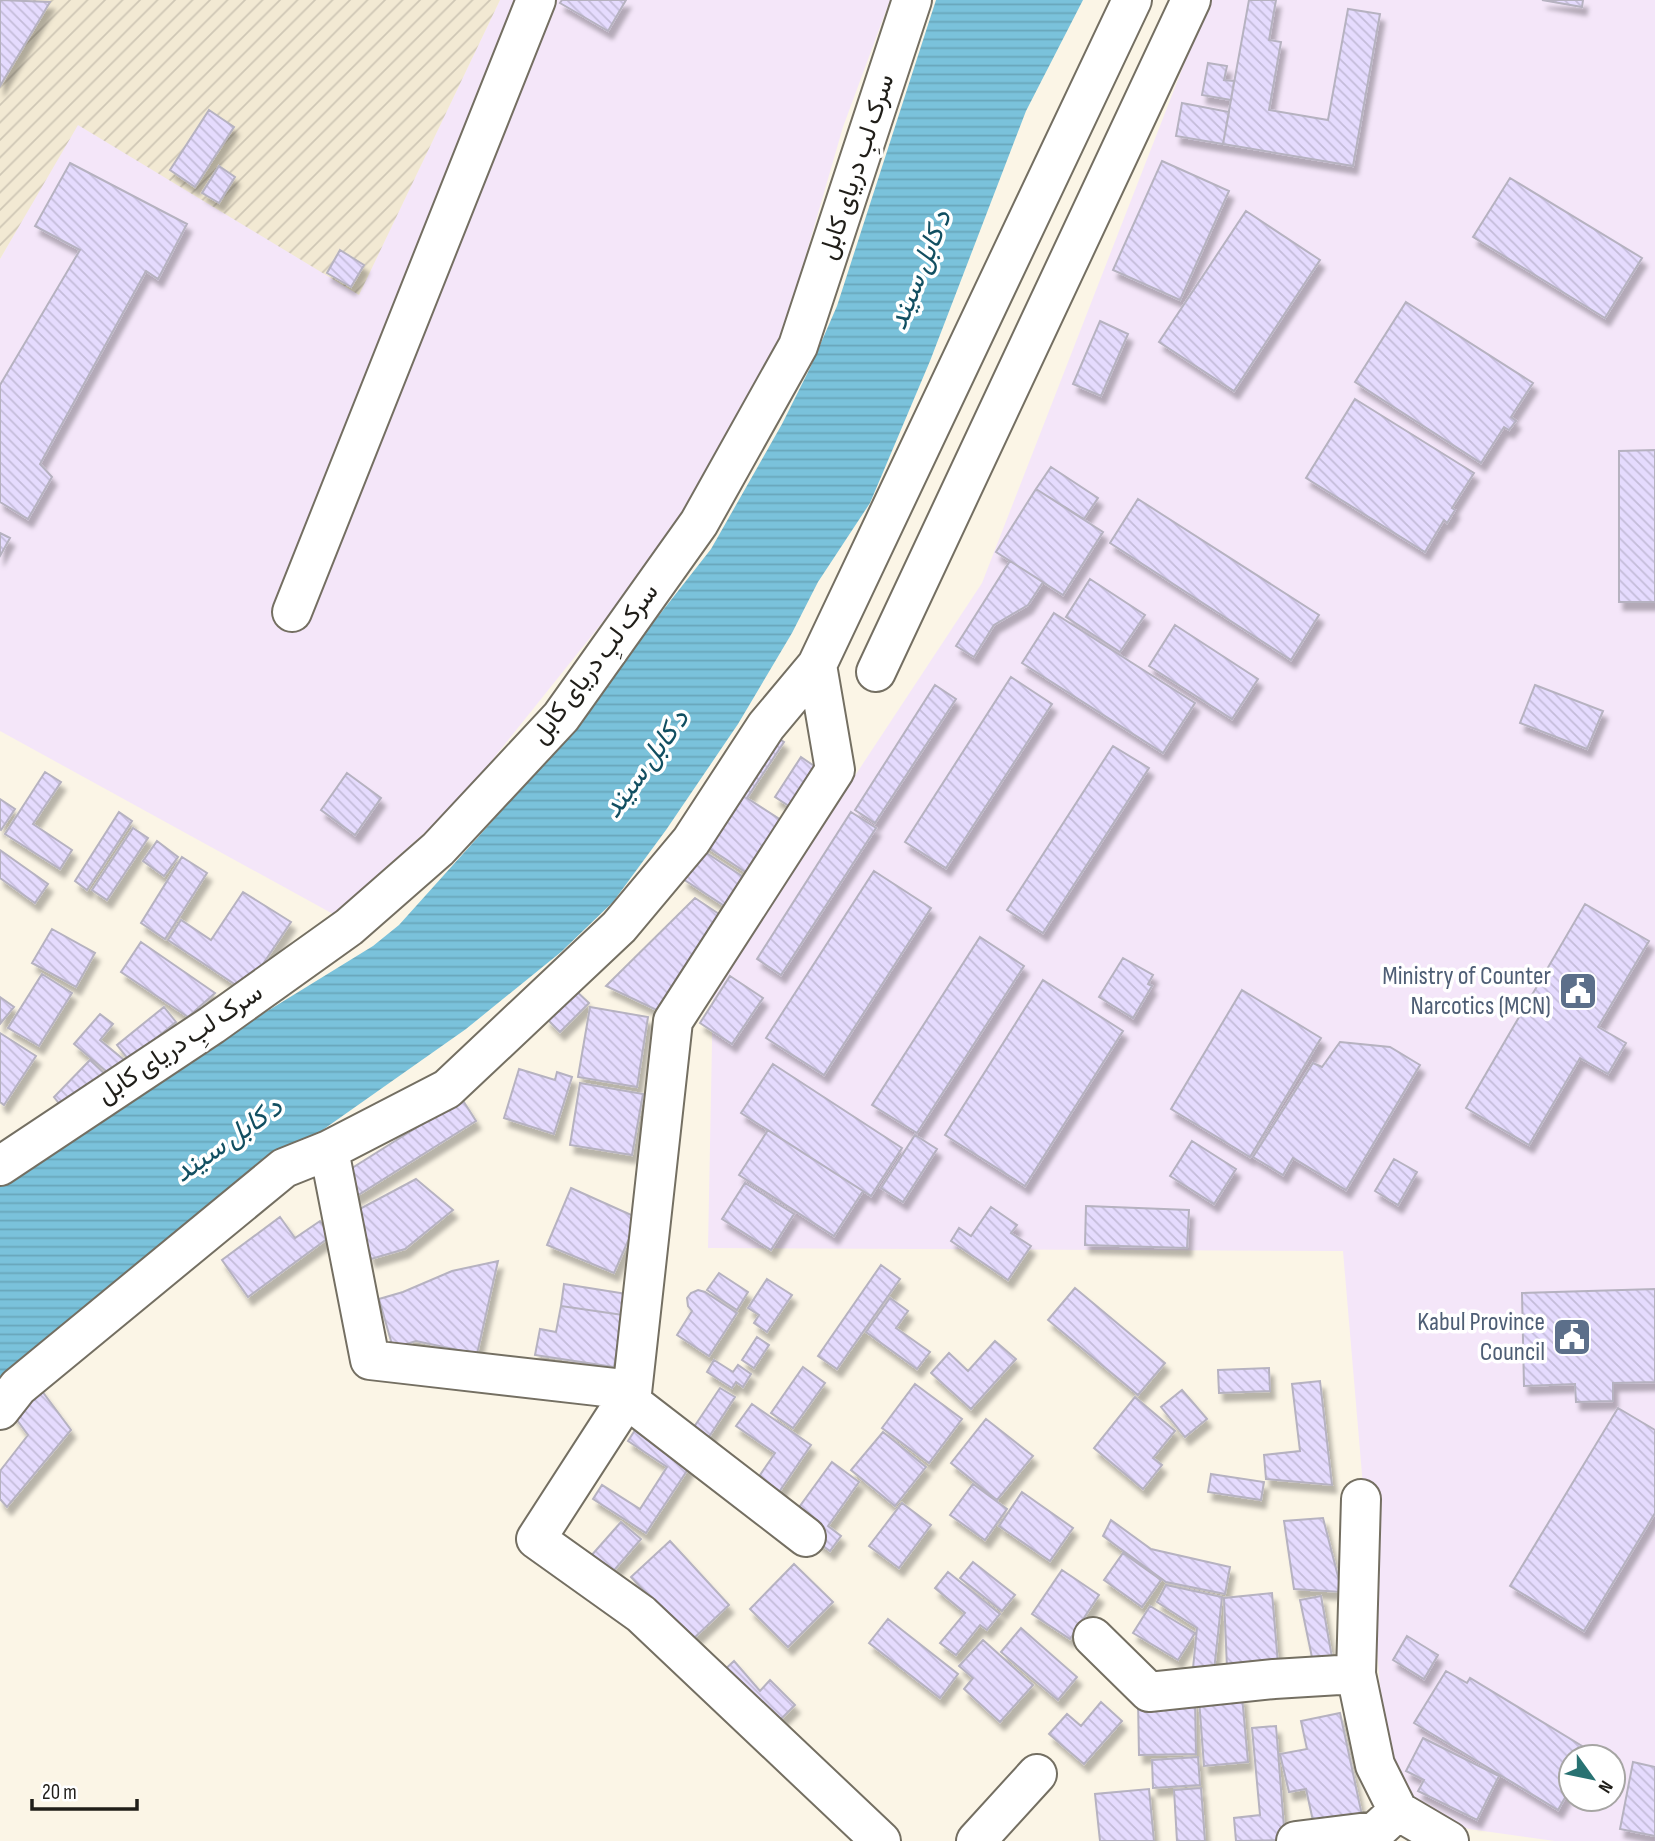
<svg xmlns="http://www.w3.org/2000/svg" width="1655" height="1841" viewBox="0 0 1655 1841" font-family="'Sofia Sans Condensed',Vazirmatn,sans-serif">
	<style>
		.commercial { fill: #f4e6f9; fill-rule: evenodd }
		.industrial { fill: url(#industrial-furrows) }
		.water { fill: url(#water-rules) }
		.building { fill: url(#building-back-hatch); stroke: #b6b2c0; stroke-width: 2; filter: url(#shadow) }
		.lines { fill: none; stroke-linecap: round; stroke-linejoin: round }
		.minor-casing { stroke: #746f62; stroke-width: 42 }
		.minor { stroke: #fff; stroke-width: 38 }
		.labels { text-anchor: middle; dominant-baseline: central; stroke-width: 7; stroke-linejoin: round; paint-order: stroke }
		.street-label { font-size: 26px; fill: #201e19; stroke: #fff }
		.service-label { font-size: 26px; fill: #4e5e75; stroke: #fff; text-anchor: end }
		.water-label { font-size: 28px; font-style: italic; fill: #124f61; stroke: #fff }
	</style>
	<defs>
		<pattern id="industrial-furrows" width="10" height="10" patternUnits="userSpaceOnUse" patternTransform="scale(1.75)"><rect width="10" height="10" fill="#f2e9d3"/><path d="M-1 1l2-2M0 10L10 0M9 11l2-2" fill="none" stroke="#cfc7b5"/></pattern>
		<pattern id="water-rules" width="6" height="5" patternUnits="userSpaceOnUse" patternTransform="scale(1.75)"><rect width="6" height="5" fill="#7ac2db"/><path d="M0 2.5h6" fill="none" stroke="#69a6bb"/></pattern>
		<pattern id="building-back-hatch" width="6" height="6" patternUnits="userSpaceOnUse" patternTransform="scale(1.75)"><rect width="6" height="6" fill="#e5dbfe"/><path d="M-1 5l2 2M0 0l6 6M5-1l2 2" fill="none" stroke="#c4bcd9"/></pattern>
		<filter id="shadow"><feDropShadow dx="4.5" dy="8" stdDeviation="2" flood-color="#0004"/></filter>
	</defs>
	<rect width="100%" height="100%" fill="#fbf5e6"/>
	<path class="commercial" d="M500,0h390l-47,127 -57,197 -96,189 -233,291 -124,110 -333,-183v-472l77,-135 282,170z
		M1209,0h446v1841h-100l-86,-12 -54,-23 -28,-38 -44,-517 -635,-3 5,-257 269,-408zM1571,1757h42v42h-42z"/>
	<path class="industrial" d="M0,0h500l-141,295 -281,-170 -78,134z"/>
	<path class="water" d="M936,0h147l-57,111 -96,250 -60,142 -52,79 -26,51 -54,91 -72,106 -53,72 -52,50 -95,77 -277,195 -189,154v-193l92,-66 281,-173 26,-21 134,-149 178,-227 71,-125 28,-56 27,-62z"/>
	<path class="building" d="M0,0l50,2 -50,84z
		M562,0h64l-18,31 -48,-28z
		M1249,0h27l-7,40 12,2 -12,68 59,10 20,-111 32,5 -27,152 -130,-22z
		M1542,0h41l-1,7z
		M1208,63l19,3 -3,14 10,1 -3,19 -29,-5z
		M1182,103l47,9 -6,32 -47,-8z
		M209,110l25,17 -39,60 -25,-17z
		M1162,161l67,30 -49,109 -67,-30z
		M70,163l117,61 -29,55 -12,-8 -106,193 12,13 -24,42 -28,-17v-117l80,-135 -45,-24z
		M219,166l16,11 -16,26 -17,-10z
		M1510,178l132,80 -37,60 -132,-81z
		M1246,211l74,49 -86,131 -75,-49z
		M340,250l24,15 -13,22 -24,-14z
		M1406,302l127,81 -22,34 5,4 -7,9 -5,-3 -23,36 -126,-81z
		M1100,321l28,13 -27,62 -28,-12z
		M1355,399l119,74 -22,35 3,2 -8,13 -3,-3 -19,32 -119,-74z
		M1655,450v152h-36v-151z
		M1051,467l47,31 -14,21 -48,-30z
		M1036,489l67,43 -40,63 -67,-43z
		M1138,499l181,116 -28,45 -181,-117z
		M0,533l10,5 -10,18z
		M1010,561l33,21 -15,23 -34,20 -20,32 -18,-11z
		M1090,579l55,36 -25,37 -54,-35z
		M1054,613l141,90 -32,50 -141,-90z
		M1175,625l83,54 -26,40 -83,-53z
		M1011,677l41,27 -106,164 -41,-26z
		M935,685l21,14 -81,124 -20,-13z
		M1535,685l68,26 -16,38 -67,-26z
		M772,734l12,8 -37,56 34,22 -34,53 -46,-30z
		M1113,746l36,22 -106,165 -36,-23z
		M801,757l16,11 -25,40 -17,-11z
		M45,772l16,10 -28,42 39,26 -12,19 -55,-35z
		M347,773l34,25 -26,37 -34,-25z
		M0,799l15,10 -14,21 -1,-1z
		M119,812l13,9 -45,69 -12,-9z
		M851,812l25,16 -95,147 -24,-16z
		M133,828l15,10 -41,62 -15,-10z
		M157,841l21,16 -14,19 -21,-15z
		M0,850l48,34 -13,19 -35,-25z
		M702,850l43,28 -19,29 -43,-28z
		M182,857l25,16 -42,66 -24,-16z
		M874,871l57,37 -107,167 -58,-37z
		M243,892l48,30 -46,69 -77,-51 13,-20 30,20z
		M695,898l30,20 -62,95 -57,-27z
		M1585,904l64,37 -51,86 28,16 -18,31 -28,-16 -51,87 -63,-37z
		M52,929l43,24 -19,34 -44,-24z
		M980,937l44,29 -107,167 -45,-28z
		M141,942l74,51 -27,24 -67,-45z
		M1123,958l30,17 -5,9 4,2 -19,32 -34,-21z
		M42,974l30,19 -33,53 -31,-18z
		M730,976l33,22 -31,46 -32,-21z
		M1043,980l80,51 -98,155 -80,-51z
		M574,989l15,14 -29,29 -14,-14z
		M1242,990l79,48 -71,119 -79,-48z
		M0,997l14,10 -14,17z
		M164,1007l12,15 -47,38 -12,-15z
		M590,1007l58,10 -11,70 -59,-10z
		M100,1014l13,10 -13,16 24,20 -12,16 -38,-32z
		M0,1033l36,23 -32,49 -4,-3z
		M1340,1042l50,5 30,18 -74,125 -53,-32 -10,17 -30,-18 60,-94 9,4z
		M90,1060l19,18 -43,34 -12,-15z
		M773,1064l129,84 -31,48 -130,-83z
		M519,1069l36,11 2,-8 15,5 -18,57 -50,-16z
		M580,1083l63,11 -11,61 -62,-10z
		M462,1099l14,22 -121,76 -14,-22z
		M768,1130l95,61 -29,45 -95,-61z
		M915,1135l22,14 -34,53 -22,-14z
		M1192,1141l44,28 -22,35 -44,-28z
		M1394,1159l23,13 -19,33 -23,-14z
		M416,1179l37,31 -48,39 -34,10 -17,-47z
		M745,1183l49,31 -23,36 -49,-31z
		M571,1188l67,30 -24,55 -67,-28z
		M1086,1206l103,4 -2,38 -102,-3z
		M991,1207l26,18 -6,8 20,13 -23,34 -57,-39 8,-13 12,8z
		M280,1217l15,21 25,-17 11,15 -83,61 -26,-37z
		M498,1261l-21,93 -61,-13 -23,7 -14,-49 24,-7 49,-21z
		M881,1265l19,14 -63,90 -19,-13z
		M719,1273l29,19 -11,18 -30,-20z
		M767,1279l25,16 -25,37 -13,-9 5,-8 -11,-7z
		M564,1284l69,11 -10,20 -62,-9z
		M1075,1288l90,75 -27,32 -90,-75z
		M1655,1289v93l-42,1v18l-37,1 -1,-18 -51,2 -2,-93z
		M698,1290l7,2 32,21 -28,43 -32,-21 15,-24 -4,-5 -1,-8 4,-5z
		M890,1298l18,13 -12,17 34,24 -13,17 -51,-37z
		M561,1306l62,9 -9,52 -79,-12 5,-26 16,3z
		M757,1337l12,8 -15,23 -12,-8z
		M995,1341l21,18 -45,50 -40,-36 18,-20 19,18z
		M714,1360l19,12 5,-7 13,9 -8,13 -7,-5 -4,6 -25,-16z
		M803,1367l22,16 -32,45 -22,-15z
		M1269,1368l1,23 -51,2 -1,-23z
		M1320,1381l12,104 -66,-6 -2,-24 36,-4 -8,-67z
		M36,1383l35,47 -64,77 -7,-8v-28l28,-36 -22,-30z
		M915,1384l47,35 -33,44 -47,-35z
		M720,1388l15,9 -32,49 -15,-10z
		M1182,1390l25,29 -22,18 -24,-30z
		M1135,1397l40,34 -22,27 9,7 -19,24 -49,-41z
		M752,1404l59,41 -32,47 -21,-14 17,-25 -39,-27z
		M1618,1408l37,22v83l-71,118 -74,-45z
		M986,1419l47,37 -36,44 -46,-37z
		M641,1421l55,36 -50,76 -53,-34 9,-14 38,24 27,-42 -39,-26z
		M883,1432l43,35 -31,39 -44,-36z
		M832,1462l27,20 -31,44 13,10 -11,15 -41,-30z
		M1211,1474l53,8 -3,18 -53,-8z
		M973,1484l34,25 -22,31 -35,-25z
		M1022,1492l51,36 -23,33 -51,-35z
		M902,1503l29,22 -32,43 -30,-22z
		M1323,1518l19,74 -48,-3 -10,-68z
		M1111,1520l40,29 79,18 -5,27 -59,-12 -63,-46z
		M621,1522l20,17 -31,36 -20,-18z
		M670,1541l59,64 -38,36 -60,-64z
		M1123,1553l38,27 -19,27 -38,-27z
		M973,1562l42,33 -13,16 -42,-33z
		M794,1564l39,38 -45,45 -38,-38z
		M1062,1570l37,25 -29,44 -38,-25z
		M948,1572l52,42 -13,16 -7,-5 -24,30 -16,-12 25,-30 -30,-25z
		M1166,1585l56,12 -9,83 -21,-2 5,-50 -40,-26z
		M1272,1593l6,71 -51,4 -3,-70z
		M1321,1596l12,67 -19,4 -14,-67z
		M1150,1606l45,27 -17,27 -45,-27z
		M888,1619l70,55 -18,24 -71,-55z
		M1021,1628l56,49 -19,23 -57,-48z
		M1407,1636l31,19 -14,24 -31,-19z
		M983,1640l50,45 -33,37 -36,-33 9,-11 -14,-12z
		M734,1661l26,30 10,-11 25,25 -25,25 -50,-56z
		M1446,1671l21,12 3,-5 122,74 -3,5h-18v30l-13,23 -144,-87z
		M1242,1696l6,66 -44,4 -5,-67z
		M1195,1699l1,55 -57,1 -1,-55z
		M1101,1702l21,19 -38,43 -35,-30 18,-20 14,12z
		M1340,1713l23,107 -48,10 -9,-41 -17,3 -9,-38 27,-5 -6,-28z
		M1276,1726l9,114 -49,1 -2,-23 26,-3 -8,-87z
		M1423,1738l76,38 -22,44 -59,-29 6,-11 -18,-9z
		M1198,1757l2,28 -47,3 -1,-28z
		M1633,1762l22,5v69l-35,-7z
		M1201,1788l4,53h-28l-3,-51z
		M1149,1789l5,52h-54l-5,-47z"/>
	<g class="lines">
		<defs>
			<path id="minor" d="M292,612l244,-612
				M876,672l315,-672
				M329,1150l41,210 262,30
				M0,1166l212,-141 137,-98 89,-78 123,-132 138,-194 99,-177 114,-346
				M615,1388l5,21 -84,130 105,75 240,227
				M0,1410l18,-23 266,-219 45,-18 118,-61 172,-162 72,-86 75,-115 51,-61 315,-665
				M1361,1499l-5,175 19,91 23,46 51,30
				M806,1537l-175,-135 42,-381 162,-251 -18,-105
				M1093,1637l56,55 125,-13 82,-5
				M976,1841l61,-67
				M1296,1841l80,-10 22,-20"/>
		</defs>
		<use href="#minor" class="minor-casing"/>
		<use href="#minor" class="minor"/>
	</g>
	<defs>
		<symbol id="civic-square" viewBox="-11 -11 22 22"><rect x="-9" y="-9" width="18" height="18" rx="4" fill="#5c6f8a" stroke="#fff"/><path d="M-.6-6.5H3V-4.5H.6V-3L4-1V1h2V6H-6V1h2V-1L-.6-3ZM-1.2 2.5V6h2.4V2.5Z" fill="#fff"/></symbol>
	</defs>
	<g fill-rule="evenodd">
		<use href="#civic-square" x="1556" y="969" width="44" height="44"/>
		<use href="#civic-square" x="1550" y="1315" width="44" height="44"/>
	</g>
	<g class="labels">
		<g class="street-label">
			<text transform="translate(857 167) rotate(-72)">سرک لبِ دریای کابل</text>
			<text transform="translate(595 664) rotate(-53)">سرک لبِ دریای کابل</text>
			<text transform="translate(180 1044) rotate(-34)">سرک لبِ دریای کابل</text>
		</g>
		<g class="service-label">
			<text x="1551" y="976">Ministry of Counter<tspan x="1551" dy="30">Narcotics (MCN)</tspan></text>
			<text x="1545" y="1322">Kabul Province<tspan x="1545" dy="30">Council</tspan></text>
		</g>
		<g class="water-label">
			<text transform="translate(920 270) rotate(-68)">د کابل سيند</text>
			<text transform="translate(646 764) rotate(-54)">د کابل سيند</text>
			<text transform="translate(228 1140) rotate(-35)">د کابل سيند</text>
		</g>
	</g>
	<g transform="translate(1592 1778) rotate(123)"><circle r="33" fill="#ffffff" stroke="#a6a5a3" stroke-width="2"/>
	<path d="M0-5L12 26L0 18L-12 26Z" fill="#287272"/>
	<text y="-10" font-size="19" font-weight="bold" text-anchor="middle" fill="#201e19">N</text>
	</g>
	<path d="M32 1799v10h105v-10" fill="none" stroke="#201e19" stroke-width="3.5"/>
	<text x="42" y="1799" font-size="21" fill="#201e19" stroke="#ffffff" stroke-width="5" paint-order="stroke">20 m</text>
</svg>
